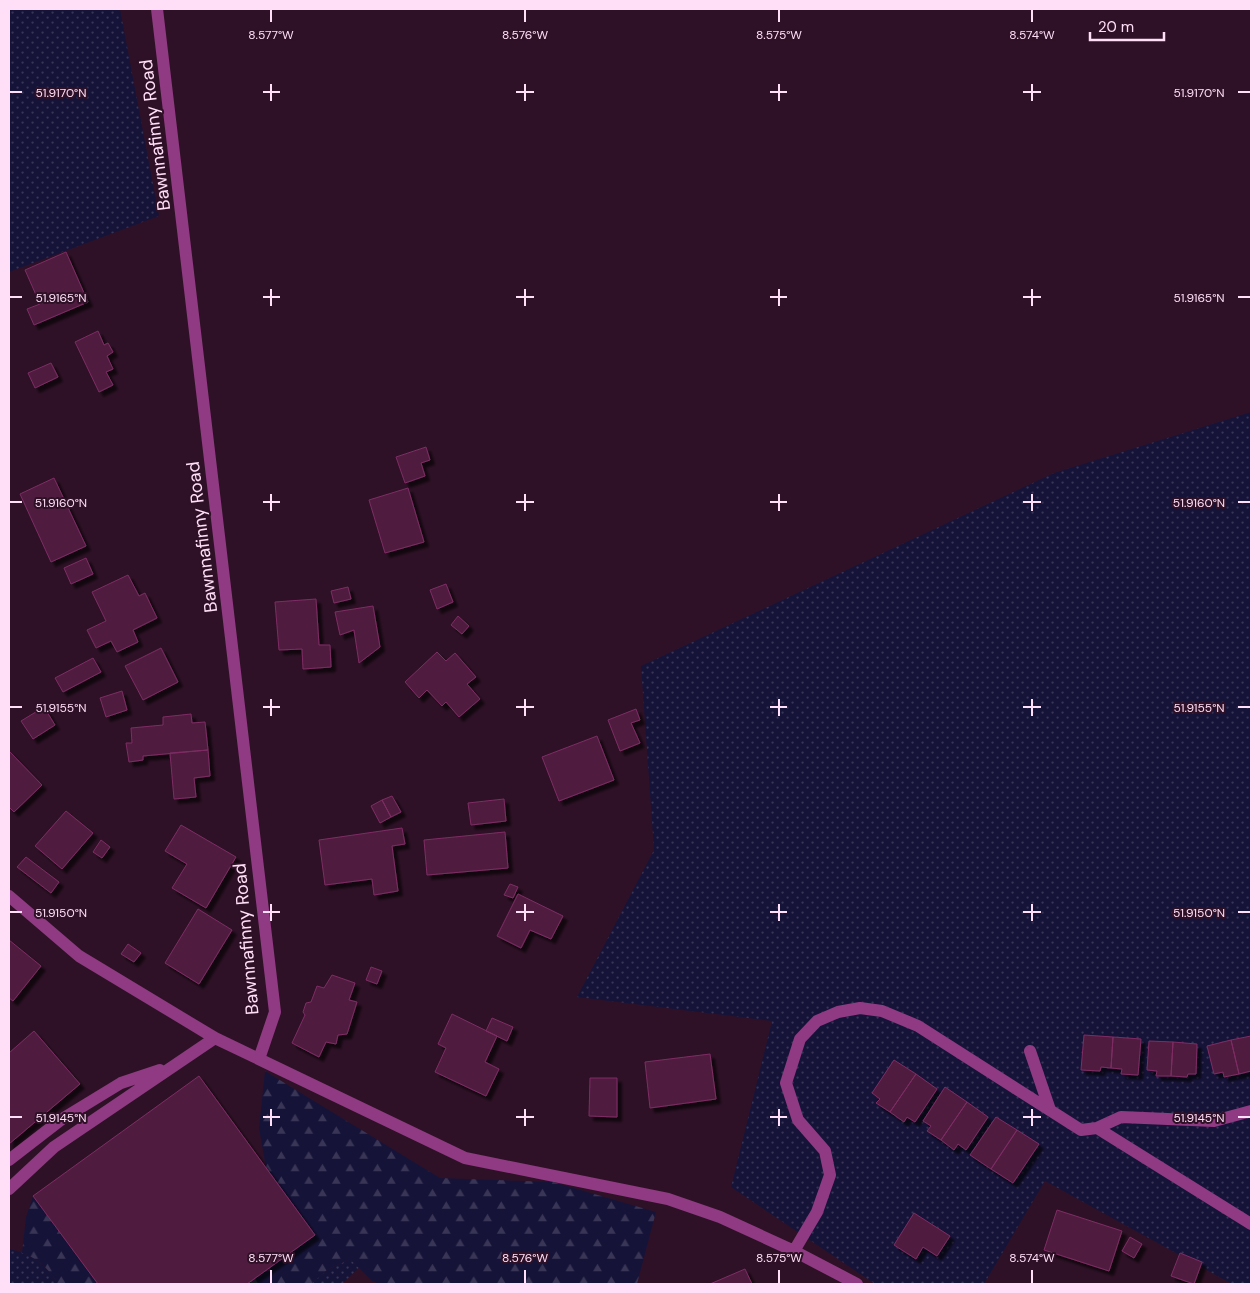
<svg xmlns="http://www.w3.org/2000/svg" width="1260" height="1293" viewBox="0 0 1260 1293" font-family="'DM Sans',sans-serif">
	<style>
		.grass { fill: url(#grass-dots) }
		.forest { fill: url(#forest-firs) }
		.building { fill: #501c40; stroke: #7e2d64; filter: url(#shadow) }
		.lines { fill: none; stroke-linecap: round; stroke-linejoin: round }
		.minor { stroke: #8f3a82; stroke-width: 12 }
		.ticks { fill: none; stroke: #ffdef8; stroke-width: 2 }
		.labels { text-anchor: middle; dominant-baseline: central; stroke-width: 4; stroke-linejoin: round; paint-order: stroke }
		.street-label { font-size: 18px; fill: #ffdef8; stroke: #2e1126 }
		.ticks-label { font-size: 12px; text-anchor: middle; fill: #ffdef8; stroke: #2e1126; stroke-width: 4; stroke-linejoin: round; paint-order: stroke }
	</style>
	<defs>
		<pattern id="grass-dots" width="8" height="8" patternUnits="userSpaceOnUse" patternTransform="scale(1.25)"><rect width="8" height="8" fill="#161339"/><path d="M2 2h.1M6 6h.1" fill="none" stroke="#393556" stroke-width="1.8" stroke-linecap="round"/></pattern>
		<pattern id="forest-firs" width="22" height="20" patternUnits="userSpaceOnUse" patternTransform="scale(1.25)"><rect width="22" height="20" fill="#161339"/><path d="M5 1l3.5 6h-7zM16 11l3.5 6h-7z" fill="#393556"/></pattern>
		<filter id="shadow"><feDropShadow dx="4.5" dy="4.5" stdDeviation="1" flood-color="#0009"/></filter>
	</defs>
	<rect width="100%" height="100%" fill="#2e1126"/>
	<path class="grass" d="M9,9h111l39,207 -150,56z
		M1251,412v872h-19l-187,-103 -61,103h-109l-144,-97 41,-166 -195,-24 77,-147 -13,-184 413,-193z
		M9,1249c23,5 37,15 49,35h-49z
		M350,1259l9,9 -17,16h-31l16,-14z"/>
	<path class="forest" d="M265,1071l175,107 113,4 103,30 -19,72h-257l-8,-3 -22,-22 -23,11 -16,14h-64l67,-49 -48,-67 -7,-40z
		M33,1196l65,88h-40c-9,-15 -19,-25 -36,-31l4,-36z"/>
	<path class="building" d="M66,252l22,50 -54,23 -7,-16 13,-5 -15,-34z
		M98,331l6,14 4,-2 5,9 -6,4 6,13 -7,3 7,13 -14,7 -24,-50z
		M51,363l7,14 -23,11 -7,-15z
		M426,447l4,13 -9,3 4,13 -20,7 -9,-26z
		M54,478l32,68 -35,16 -31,-68z
		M408,488l16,54 -39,11 -16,-53z
		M86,558l7,16 -22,10 -7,-16z
		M128,575l11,21 6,-3 12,25 -24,12 5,12 -21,10 -6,-11 -15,7 -9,-18 19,-9 -14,-29z
		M446,584l7,18 -16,7 -7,-19z
		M348,587l3,12 -17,4 -3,-12z
		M316,599l3,46h11l1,22 -28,2 -1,-20 -23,1 -4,-48z
		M373,606l7,41 -21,16 -5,-33 -14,5 -5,-23z
		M458,616l11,10 -7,8 -11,-9z
		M161,648l17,34 -35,18 -18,-34z
		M437,652l9,9 9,-8 21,24 -9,7 13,15 -21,18 -13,-15 -4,4 -15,-16 -8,8 -14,-16z
		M93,658l8,14 -38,20 -8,-14z
		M122,691l5,19 -21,7 -6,-19z
		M44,707l11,18 -22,14 -12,-18z
		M636,709l4,11 -9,3 9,20 -20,8 -12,-31z
		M191,714l1,9 13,-1 3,28 -65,6v4l-14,2 -3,-19h6l-1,-15 32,-3v-8z
		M597,736l17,44 -55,21 -17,-44z
		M208,750l2,26 -16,2 2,19 -22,2 -4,-46z
		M9,751l33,34 -28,27 -5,-5z
		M392,796l9,16 -10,5 -9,-17z
		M504,799l2,22 -35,4 -3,-22z
		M382,800l9,17 -11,6 -9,-17z
		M66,811l27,22 -31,36 -27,-23z
		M181,825l55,32 -30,51 -34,-20 15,-24 -22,-13z
		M402,828l3,16 -13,2 6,45 -24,4 -2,-16 -47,6 -6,-45z
		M505,832l3,36 -81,7 -3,-35z
		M101,840l9,7 -8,11 -9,-6z
		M26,857l33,25 -8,11 -34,-26z
		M510,884l8,3 -5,11 -9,-3z
		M518,894l45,22 -12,23 -21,-9 -9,18 -24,-12z
		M198,909l34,21 -33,54 -34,-21z
		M9,940l32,26 -28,35 -4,-3z
		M128,944l13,9 -7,9 -13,-8z
		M371,967l11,4 -5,13 -11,-4z
		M332,975l23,8 -6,17 8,2 -10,32 -9,1 -2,9 -10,-2 -7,15 -27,-14 13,-28 -2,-3 3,-9 5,-1 6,-16 7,2z
		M452,1014l45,22 -12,26 14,7 -13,27 -51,-24 11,-24 -8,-4z
		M492,1018l21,9 -6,14 -21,-10z
		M34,1031l46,53 -71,60v-91z
		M1084,1035l29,2 -2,31 -10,-1 -1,4 -19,-1z
		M1251,1036v35l-12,3 -8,-34z
		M1113,1037l28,2 -3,36 -17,-1 1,-5 -11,-1z
		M1231,1040l8,34 -15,3 -1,-5 -9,2 -7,-28z
		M1149,1041l24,1 -2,34h-15l1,-5 -10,-1z
		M1173,1042l24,2 -1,30h-8l-1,3 -16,-1z
		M710,1054l6,45 -66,9 -5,-46z
		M894,1060l22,14 -26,38 -14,-9 4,-4 -8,-6z
		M916,1074l21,15 -22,33 -8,-5 -3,5 -14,-10z
		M199,1076l116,159 -68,49h-149l-65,-88z
		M590,1078h27v39l-28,-1z
		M945,1087l22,15 -26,38 -14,-9 4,-5 -8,-5z
		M967,1102l21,15 -22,33 -8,-6 -4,6 -13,-10z
		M996,1117l21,13 -26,39 -21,-14z
		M1017,1130l22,14 -26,39 -22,-14z
		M1057,1210l65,21 -13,40 -65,-21z
		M914,1213l36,23 -13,20 -14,-9 -7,12 -22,-14z
		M1130,1237l12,7 -8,14 -12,-7z
		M1180,1253l22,9 -8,22 -23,-8z
		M745,1269l7,15h-42z"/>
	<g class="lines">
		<path class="minor" d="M157,9l118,1003 -16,47
			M9,896l70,60 136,82 250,120 203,41 52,18 74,34 63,33
			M1030,1051l20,59
			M1097,1128l24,-11 93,4 37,-10
			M9,1160l53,-41 59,-36 39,-13
			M9,1189l45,-42 161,-109
			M794,1251l23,-39 13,-37 -5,-24 -27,-31 -12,-37 14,-44 17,-18 21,-9 22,-4 22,3 36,15 163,104 16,-2 154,96"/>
	</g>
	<path class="ticks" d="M271,10v12M525,10v12M779,10v12M1032,10v12M271,84v17M525,84v17M779,84v17M1032,84v17M10,92h12M263,92h17M516,92h18M770,92h17M1023,92h18M1238,92h12M271,289v17M525,289v17M779,289v17M1032,289v17M10,297h12M263,297h17M516,297h18M770,297h17M1023,297h18M1238,297h12M271,494v17M525,494v17M779,494v17M1032,494v17M10,502h12M263,502h17M516,502h18M770,502h17M1023,502h18M1238,502h12M271,699v17M525,699v17M779,699v17M1032,699v17M10,707h12M263,707h17M516,707h18M770,707h17M1023,707h18M1238,707h12M271,904v17M525,904v17M779,904v17M1032,904v17M10,912h12M263,912h17M516,912h18M770,912h17M1023,912h18M1238,912h12M271,1109v17M525,1109v17M779,1109v17M1032,1109v17M10,1117h12M263,1117h17M516,1117h18M770,1117h17M1023,1117h18M1238,1117h12M271,1270v13M525,1270v13M779,1270v13M1032,1270v13"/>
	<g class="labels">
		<g class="street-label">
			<text transform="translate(155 135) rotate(-97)">Bawnnafinny Road</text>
			<text transform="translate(202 537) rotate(-97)">Bawnnafinny Road</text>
			<text transform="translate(246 939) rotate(-95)">Bawnnafinny Road</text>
		</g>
	</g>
	<g class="ticks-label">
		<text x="271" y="39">8.577°W</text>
		<text x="525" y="39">8.576°W</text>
		<text x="779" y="39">8.575°W</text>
		<text x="1032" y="39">8.574°W</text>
		<text x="61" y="97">51.9170°N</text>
		<text x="1199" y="97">51.9170°N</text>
		<text x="61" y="302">51.9165°N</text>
		<text x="1199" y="302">51.9165°N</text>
		<text x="61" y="507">51.9160°N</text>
		<text x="1199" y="507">51.9160°N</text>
		<text x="61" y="712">51.9155°N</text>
		<text x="1199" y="712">51.9155°N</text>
		<text x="61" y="917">51.9150°N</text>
		<text x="1199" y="917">51.9150°N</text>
		<text x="61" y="1122">51.9145°N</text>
		<text x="1199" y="1122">51.9145°N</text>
		<text x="271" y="1262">8.577°W</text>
		<text x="525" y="1262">8.576°W</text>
		<text x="779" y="1262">8.575°W</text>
		<text x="1032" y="1262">8.574°W</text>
	</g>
	<rect width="1260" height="1293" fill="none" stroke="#ffdef8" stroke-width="20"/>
	<path d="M1090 32v8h74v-8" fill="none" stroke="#ffdef8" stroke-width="2.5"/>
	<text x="1098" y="32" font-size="15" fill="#ffdef8" stroke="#2e1126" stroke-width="4" paint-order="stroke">20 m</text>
</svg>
